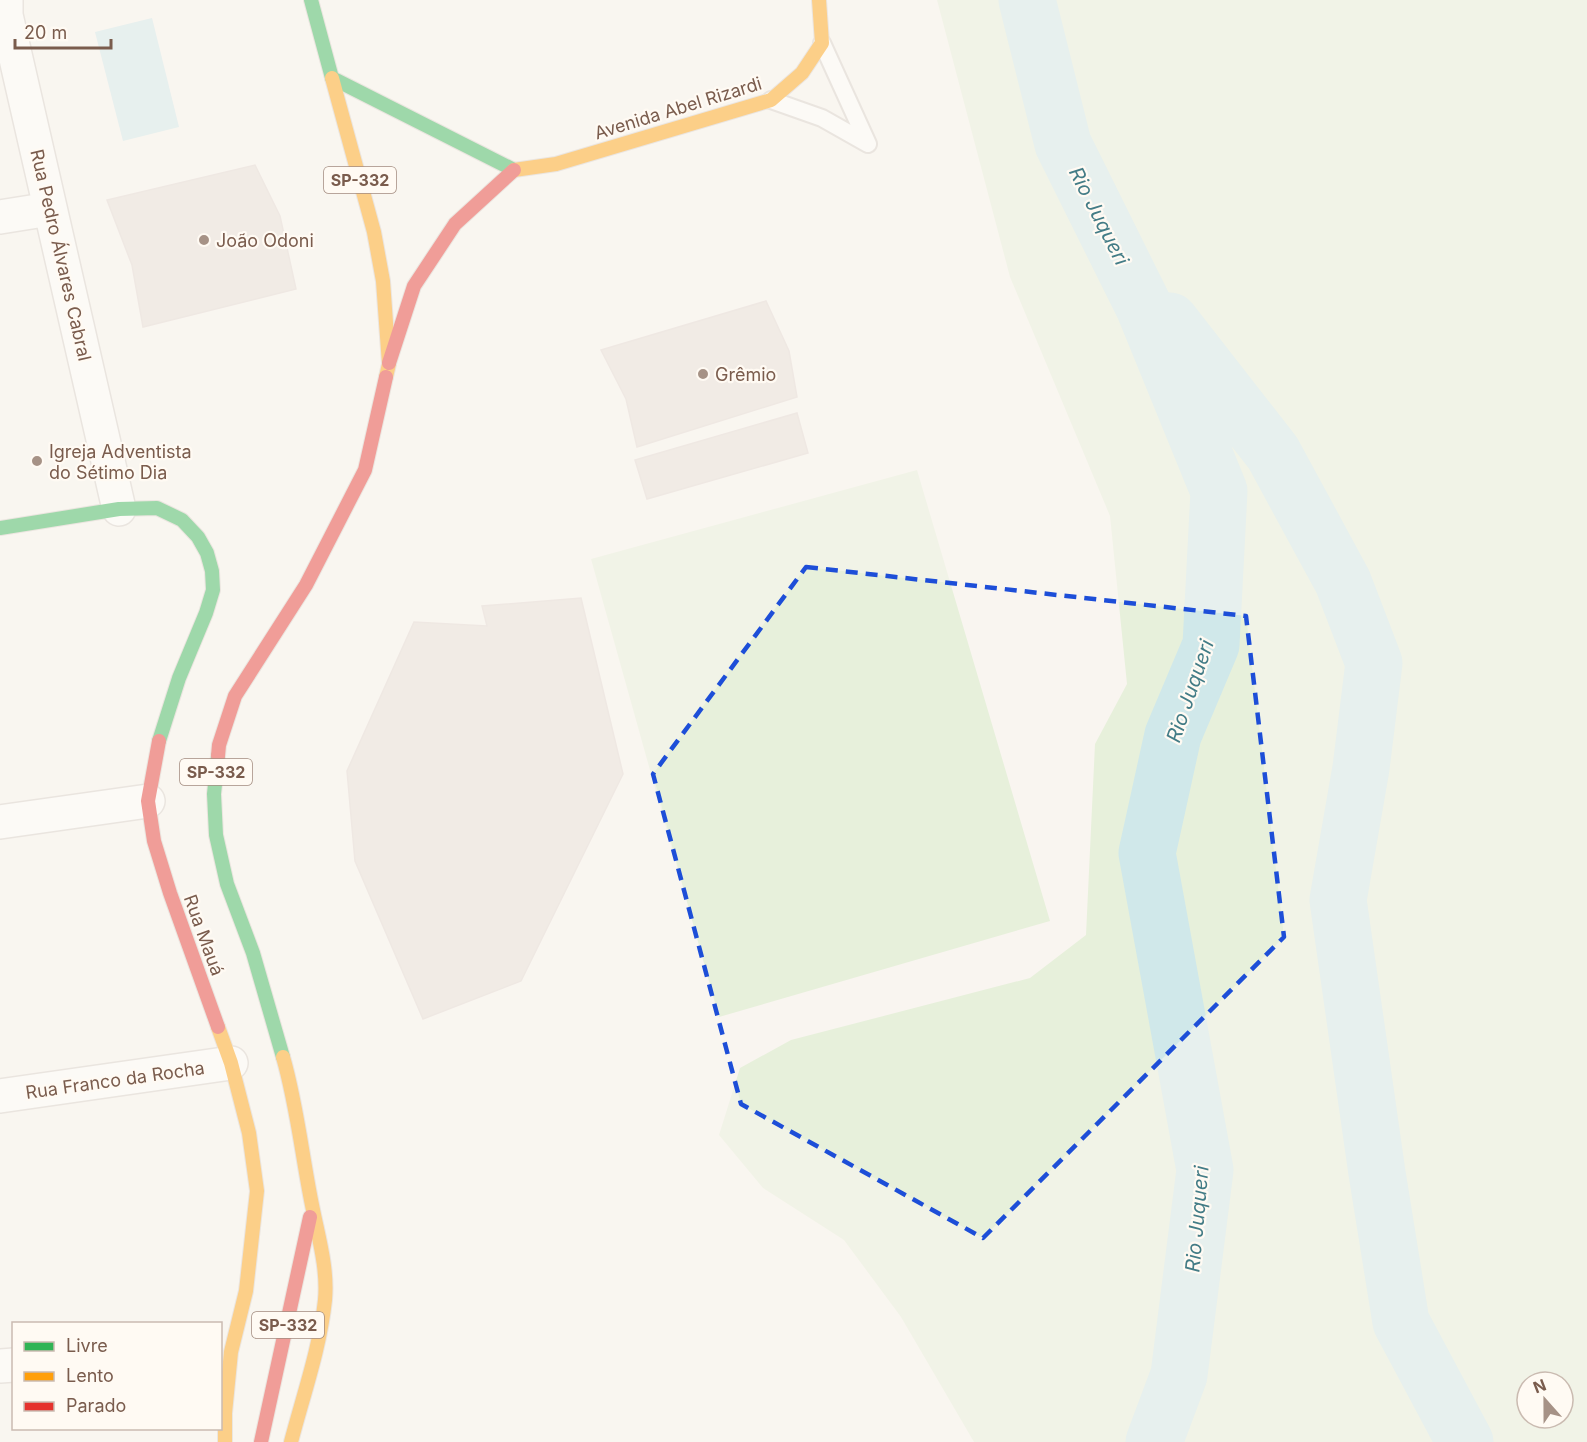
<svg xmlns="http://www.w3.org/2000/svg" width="1587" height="1442" viewBox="0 0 1587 1442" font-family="Inter,sans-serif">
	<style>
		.green { fill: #e7f0db; fill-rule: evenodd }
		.water { fill: #d0e8ea }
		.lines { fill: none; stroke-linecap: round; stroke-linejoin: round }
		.river { stroke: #d0e8ea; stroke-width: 57 }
		.building { fill: #e6ded7; stroke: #e2d8d2; stroke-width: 1.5 }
		.lane-casing { stroke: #d7d1cb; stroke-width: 20 }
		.street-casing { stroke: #d7d1cb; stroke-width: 36 }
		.fast-casing { stroke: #d9d2cb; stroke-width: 16 }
		.slow-casing { stroke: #d9d2cb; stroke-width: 16 }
		.jam-casing { stroke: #d9d2cb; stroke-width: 16 }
		.lane { stroke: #fefefd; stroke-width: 16 }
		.street { stroke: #fefefd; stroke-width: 33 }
		.fast { stroke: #30b455; stroke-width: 14 }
		.slow { stroke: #ff9f0a; stroke-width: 14 }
		.jam { stroke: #e5322d; stroke-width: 14 }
		.marked { fill: none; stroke: #1d4ed8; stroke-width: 4.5; stroke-dasharray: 12 8; stroke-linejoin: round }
		.poi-dot { fill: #a69286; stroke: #fffaf3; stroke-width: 2 }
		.labels { text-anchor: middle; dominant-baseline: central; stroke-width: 4.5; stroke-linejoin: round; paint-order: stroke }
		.shield { fill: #fffaf3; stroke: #a28b7f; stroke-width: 1.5 }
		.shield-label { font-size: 16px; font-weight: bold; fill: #7a5c4d }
		.street-label { font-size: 18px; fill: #7a5c4d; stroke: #fffaf3 }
		.poi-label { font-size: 18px; fill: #7a5c4d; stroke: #fffaf3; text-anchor: start }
		.water-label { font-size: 20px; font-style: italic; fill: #437c86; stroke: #fffaf3 }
	</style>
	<rect width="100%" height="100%" fill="#f9f5f0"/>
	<path class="green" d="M937,0h650v1442h-613l-73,-125 -57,-77 -81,-52 -44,-53 21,-67 51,-28 239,-62 56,-43 9,-191 32,-60 -17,-168 -100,-239zM1527,1382h36v36h-36z
		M917,470l133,451 -331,96 -128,-458z"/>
	<path class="water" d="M152,18l27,109 -56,14 -28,-109z"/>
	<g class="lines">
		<path class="river" d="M1027,0l36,144 81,163 75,184 -8,154 -38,90 -26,118 58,317 -26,205 -25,67
			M1170,321l103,132 70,129 31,81 -13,105 -23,132 39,273 24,149 64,120"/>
	</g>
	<path class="building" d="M255,165l25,51 16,73 -153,38 -11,-62 -25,-65z
		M766,301l23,50 8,46 -160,50 -11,-48 -25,-49z
		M797,413l11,40 -161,46 -12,-39z
		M581,598l42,176 -102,207 -98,38 -68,-158 -8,-90 67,-149 73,4 -5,-20z"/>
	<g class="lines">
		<defs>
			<path id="lane" d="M822,43l46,101
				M771,100l51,18 46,26"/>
			<path id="street" d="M6,0v15l113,494
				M0,217l50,-8
				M0,822l148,-21
				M0,1096l231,-33
				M0,1366l14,-1"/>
			<path id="fast" d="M311,0l21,78
				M332,78l182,92
				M0,528l119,-19 38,-1 25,12 16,17 9,16 5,18 1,19 -7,23 -27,65 -20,63
				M218,756l-4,38 2,41 11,49 26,69 30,104"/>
			<path id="slow" d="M332,78l42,154 9,49 6,83 -3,13
				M514,170l42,-6 215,-64 31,-27 20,-30 -3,-43
				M218,1027l13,36 18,70 8,58 -11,100 -15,61 -6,61v29
				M283,1057c14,48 19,99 29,148 6,31 16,63 13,95 -5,48 -22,96 -34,142"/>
			<path id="jam" d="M389,363l25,-77 41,-62 59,-54
				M159,741l-11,60 6,40 16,52 48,134
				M218,756l1,-11 16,-49 71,-111 59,-115 21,-93
				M261,1442l49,-225"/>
		</defs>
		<use href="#lane" class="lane-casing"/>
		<use href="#street" class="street-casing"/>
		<use href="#fast" class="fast-casing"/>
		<use href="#slow" class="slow-casing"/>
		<use href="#jam" class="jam-casing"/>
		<use href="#lane" class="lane"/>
		<use href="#street" class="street"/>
		<use href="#fast" class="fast"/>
		<use href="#slow" class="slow"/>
		<use href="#jam" class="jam"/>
	</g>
	<path d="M0 0H1587V1442H0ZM806,567l440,49 38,321 -301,301 -242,-134 -88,-330z" fill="#f9f5f0" fill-opacity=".55" fill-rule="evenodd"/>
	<path class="marked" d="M806,567l440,49 38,321 -301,301 -242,-134 -88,-330z"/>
	<g class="poi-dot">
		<circle cx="204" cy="240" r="6"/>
		<circle cx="703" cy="374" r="6"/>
		<circle cx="37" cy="461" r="6"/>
	</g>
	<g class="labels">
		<g class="shield">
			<rect x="324" y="167" width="72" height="26" rx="4.5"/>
			<rect x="180" y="759" width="72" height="26" rx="4.5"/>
			<rect x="252" y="1312" width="72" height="26" rx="4.5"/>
		</g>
		<g class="shield-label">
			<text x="360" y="180">SP-332</text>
			<text x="216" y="772">SP-332</text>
			<text x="288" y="1325">SP-332</text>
		</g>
		<g class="street-label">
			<text transform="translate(678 108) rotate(-17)">Avenida Abel Rizardi</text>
			<text transform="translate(61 255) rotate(77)">Rua Pedro Álvares Cabral</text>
			<text transform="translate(204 935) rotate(70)">Rua Mauá</text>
			<text transform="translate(115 1080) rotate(-8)">Rua Franco da Rocha</text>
		</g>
		<g class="poi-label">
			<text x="216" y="240">João Odoni</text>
			<text x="715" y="374">Grêmio</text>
			<text x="49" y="451">Igreja Adventista<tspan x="49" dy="21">do Sétimo Dia</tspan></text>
		</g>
		<g class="water-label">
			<text transform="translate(1099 216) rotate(63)">Rio Juqueri</text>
			<text transform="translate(1190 691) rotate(-71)">Rio Juqueri</text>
			<text transform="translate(1197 1219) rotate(-85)">Rio Juqueri</text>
		</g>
	</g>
	<rect x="12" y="1322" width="210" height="108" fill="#fffaf3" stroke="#cabbb1" stroke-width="1.5"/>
	<rect x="24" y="1342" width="30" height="9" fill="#30b455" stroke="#cabbb1" stroke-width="1.5"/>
	<text x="66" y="1352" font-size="18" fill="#7a5c4d">Livre</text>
	<rect x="24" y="1372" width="30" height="9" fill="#ff9f0a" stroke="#cabbb1" stroke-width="1.5"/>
	<text x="66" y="1382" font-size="18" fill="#7a5c4d">Lento</text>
	<rect x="24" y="1402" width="30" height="9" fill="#e5322d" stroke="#cabbb1" stroke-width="1.5"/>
	<text x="66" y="1412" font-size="18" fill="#7a5c4d">Parado</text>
	<g transform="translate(1545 1400) rotate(339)"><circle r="28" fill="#fffaf3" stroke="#cabbb1" stroke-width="1.5"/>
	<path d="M0-4.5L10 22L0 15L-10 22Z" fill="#a69286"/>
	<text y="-9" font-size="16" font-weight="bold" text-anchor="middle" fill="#7a5c4d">N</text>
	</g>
	<path d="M15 39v9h96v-9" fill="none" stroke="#7a5c4d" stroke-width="3"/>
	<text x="24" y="39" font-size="18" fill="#7a5c4d" stroke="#fffaf3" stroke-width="4.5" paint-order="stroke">20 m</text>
</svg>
